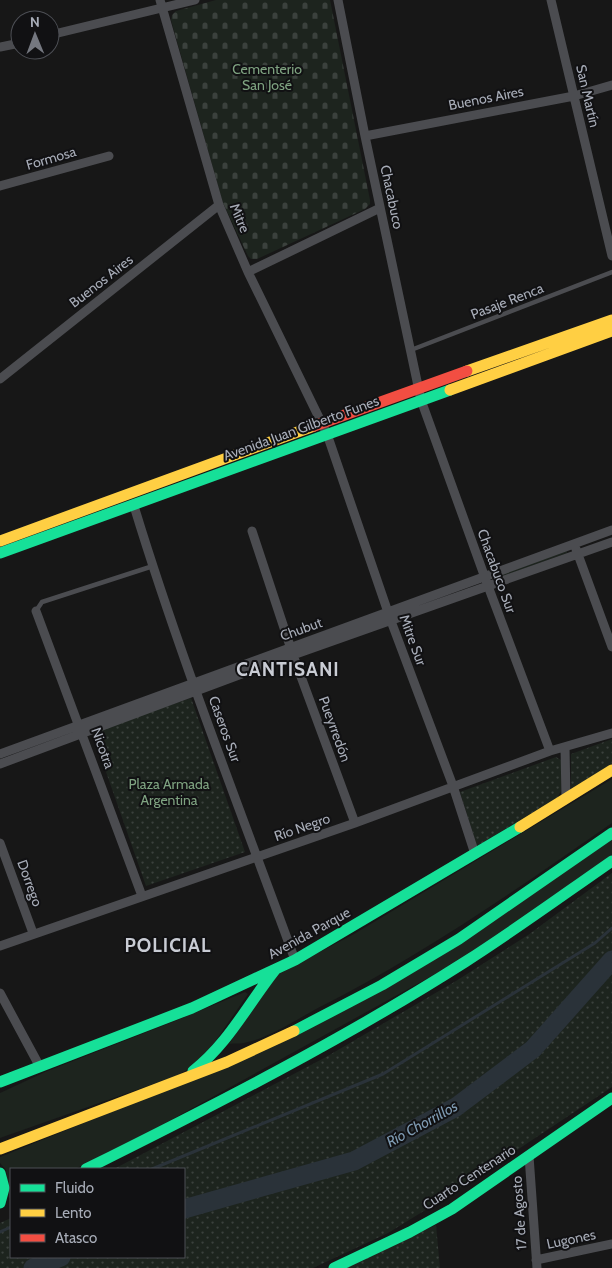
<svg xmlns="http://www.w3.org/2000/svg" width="612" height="1268" viewBox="0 0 612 1268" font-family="Cabin,sans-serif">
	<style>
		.green { fill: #1d241e }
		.cemetery { fill: url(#cemetery-stones) }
		.park { fill: url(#park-dots) }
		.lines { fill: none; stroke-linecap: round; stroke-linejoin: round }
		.stream { stroke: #2a3239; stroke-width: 3 }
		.river { stroke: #2a3239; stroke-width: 19 }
		.lane { stroke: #4b4c50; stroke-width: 4.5 }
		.street { stroke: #4b4c50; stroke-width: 9 }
		.fast { stroke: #16e098; stroke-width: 11 }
		.slow { stroke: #ffcf43; stroke-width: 11 }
		.jam { stroke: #f24e42; stroke-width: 11 }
		.labels { text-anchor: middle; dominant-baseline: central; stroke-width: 4; stroke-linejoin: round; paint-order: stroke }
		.park-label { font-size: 14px; fill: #7fa381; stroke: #111113 }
		.street-label { font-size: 14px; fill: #a8adb8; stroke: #111113 }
		.water-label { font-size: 15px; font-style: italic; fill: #7f9bb3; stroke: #111113 }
		.district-label { font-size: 19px; font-weight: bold; letter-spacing: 1px; fill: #c9ccd4; stroke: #111113 }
	</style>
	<defs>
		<pattern id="cemetery-stones" width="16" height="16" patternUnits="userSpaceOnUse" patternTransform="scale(1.25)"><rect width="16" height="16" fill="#1d241e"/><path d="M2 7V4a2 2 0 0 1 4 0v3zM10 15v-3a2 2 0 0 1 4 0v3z" fill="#3b413d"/></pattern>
		<pattern id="park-dots" width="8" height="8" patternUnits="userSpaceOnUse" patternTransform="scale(1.25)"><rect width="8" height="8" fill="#1d241e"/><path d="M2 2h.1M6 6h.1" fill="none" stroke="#3b413d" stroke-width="1.8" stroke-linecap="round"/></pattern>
	</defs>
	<rect width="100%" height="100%" fill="#171717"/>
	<path class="green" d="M567,551v2l-71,26v-3z
		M612,779v44c-96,67 -191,133 -296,186 -22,12 -47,29 -72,34 -4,1 -10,0 -15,1l45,-68 80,-42z
		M612,839v16l-155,107 -297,164 -85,43h-64v28l-2,1 -3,-28 -6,-7v-6l279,-113z
		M245,992l3,2 -47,68 -25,14 -176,62v-45l45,-21 130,-51z"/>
	<path class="cemetery" d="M216,0h114l40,200v4l-5,5 -108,50h-6l-3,-3 -25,-53 -52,-183 1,-5 4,-4z"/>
	<path class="park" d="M191,698l54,154 -99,34 -54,-154z
		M612,739v25l-41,25v-35z
		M556,757l5,3v31l-4,7 -80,48 -17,-54z
		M612,873v214l-172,114 -52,32 -75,35h-313v-45l11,-5v39h173v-88h-70l212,-112 130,-76 72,-46z
		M436,1225l4,43h-96z"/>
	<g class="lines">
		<path class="stream" d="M152,1169l231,-95 212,-131 17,-15
			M0,1232l11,-5"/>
		<path class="river" d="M184,1209l170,-48 102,-54 77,-58 79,-89
			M33,1268l28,-11"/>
		<path class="lane" d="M411,350l201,-78
			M36,611l6,-9 111,-36"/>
		<path class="street" d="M160,0l59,205 29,67 79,162 64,187 62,165 22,68
			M338,0l27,136 56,264 67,186 62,165
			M551,0l61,256
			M50,35l145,-35
			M0,47l20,-4
			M365,136l209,-40 38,-11
			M0,186l109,-30
			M248,272l132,-64
			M0,379l219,-174
			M134,506c47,154 106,303 161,454
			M252,531l41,124 62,168
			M576,549l36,98
			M36,611l106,285
			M565,747l1,52
			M0,754l612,-224
			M0,764l293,-109 319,-113
			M0,843l33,90
			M0,946l355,-123 195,-72 62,-18
			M0,993l40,74
			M529,1156l8,112
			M536,1260l76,-16"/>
		<path class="fast" d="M0,553l450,-163
			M294,1031l88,-46 77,-46 153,-106
			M193,1071c35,-27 55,-67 82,-101
			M0,1082l192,-74 103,-48 225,-133
			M86,1169c129,-64 258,-130 379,-207 50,-32 98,-67 147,-101
			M0,1173l4,15 -4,15
			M334,1268l76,-36 42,-23 160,-111"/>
		<path class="slow" d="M467,371l145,-51
			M450,390l162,-59
			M0,541l314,-115
			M520,827l92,-57
			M0,1149l227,-87 67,-31"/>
		<path class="jam" d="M314,426l153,-55"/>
	</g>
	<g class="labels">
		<g class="park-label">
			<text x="267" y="69">Cementerio<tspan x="267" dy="16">San José</tspan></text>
			<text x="169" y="784">Plaza Armada<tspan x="169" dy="16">Argentina</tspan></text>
		</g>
		<g class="street-label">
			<text transform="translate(588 96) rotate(77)">San Martín</text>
			<text transform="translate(486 98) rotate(-11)">Buenos Aires</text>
			<text transform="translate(51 158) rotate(-16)">Formosa</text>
			<text transform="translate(392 197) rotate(78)">Chacabuco</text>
			<text transform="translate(240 218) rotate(67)">Mitre</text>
			<text transform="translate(101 281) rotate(-38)">Buenos Aires</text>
			<text transform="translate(507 301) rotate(-21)">Pasaje Renca</text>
			<text transform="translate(301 428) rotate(-20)">Avenida Juan Gilberto Funes</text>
			<text transform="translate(497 571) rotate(70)">Chacabuco Sur</text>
			<text transform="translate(301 629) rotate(-20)">Chubut</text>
			<text transform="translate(413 640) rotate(70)">Mitre Sur</text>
			<text transform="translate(225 729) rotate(70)">Caseros Sur</text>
			<text transform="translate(335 729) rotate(70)">Pueyrredón</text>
			<text transform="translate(103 748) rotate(70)">Nicotra</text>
			<text transform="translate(302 827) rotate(-19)">Río Negro</text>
			<text transform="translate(30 883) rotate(70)">Dorrego</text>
			<text transform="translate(309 933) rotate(-29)">Avenida Parque</text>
			<text transform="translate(469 1177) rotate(-33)">Cuarto Centenario</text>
			<text transform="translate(519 1213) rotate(-94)">17 de Agosto</text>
			<text transform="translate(571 1239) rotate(-12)">Lugones</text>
		</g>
		<g class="water-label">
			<text transform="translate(422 1124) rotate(-29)">Río Chorrillos</text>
		</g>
		<g class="district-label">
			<text x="288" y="669">CANTISANI</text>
			<text x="168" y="945">POLICIAL</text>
		</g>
	</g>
	<rect x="10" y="1168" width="175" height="90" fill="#111113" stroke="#4d4f55"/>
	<rect x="20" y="1184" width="25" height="8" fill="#16e098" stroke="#4d4f55"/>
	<text x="55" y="1193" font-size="15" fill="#a8adb8">Fluido</text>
	<rect x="20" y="1209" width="25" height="8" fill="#ffcf43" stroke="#4d4f55"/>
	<text x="55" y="1218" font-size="15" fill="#a8adb8">Lento</text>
	<rect x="20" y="1234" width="25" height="8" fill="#f24e42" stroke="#4d4f55"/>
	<text x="55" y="1243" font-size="15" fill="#a8adb8">Atasco</text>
	<g transform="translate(35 35) rotate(359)"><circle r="24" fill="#111113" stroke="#4d4f55"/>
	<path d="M0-4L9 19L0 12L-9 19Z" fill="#757880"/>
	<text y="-8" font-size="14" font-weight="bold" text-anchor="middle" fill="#a8adb8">N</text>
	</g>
</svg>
